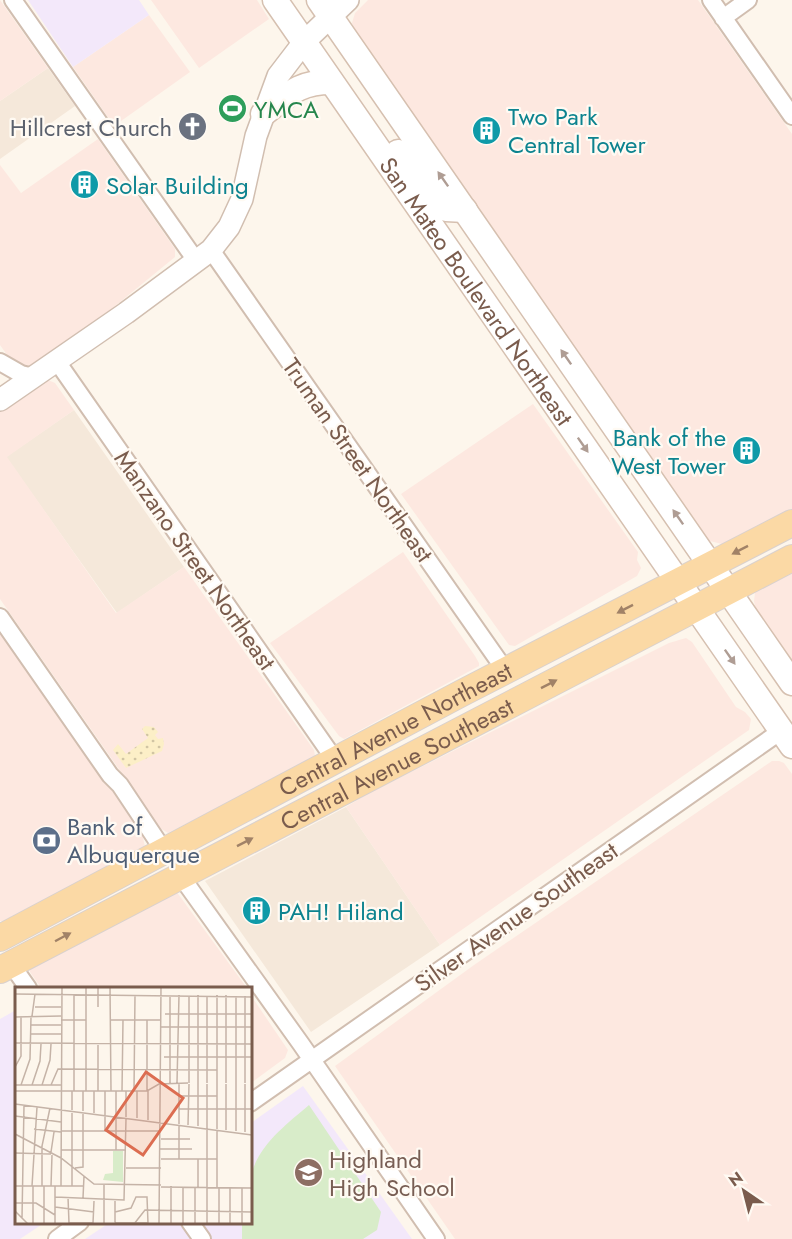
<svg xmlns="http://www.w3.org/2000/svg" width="792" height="1239" viewBox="0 0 792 1239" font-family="Jost,sans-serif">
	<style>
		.residential { fill: #f5e8da }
		.commercial { fill: #fde8e0 }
		.education { fill: #f3e8fa }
		.sand { fill: url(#sand-dots) }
		.garden { fill: #d8ecc9 }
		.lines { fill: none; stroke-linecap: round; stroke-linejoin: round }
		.minor-casing { stroke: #d1beb0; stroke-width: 20 }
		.tertiary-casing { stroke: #d1beb0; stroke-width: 24 }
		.secondary-casing { stroke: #d6c0b0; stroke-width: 27 }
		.primary-casing { stroke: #dad1cd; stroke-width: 28 }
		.minor { stroke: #fff; stroke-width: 16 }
		.tertiary { stroke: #fff; stroke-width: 21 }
		.secondary { stroke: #fff; stroke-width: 24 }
		.primary { stroke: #fbd9a5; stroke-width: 26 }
		.oneway { fill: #af9d94 }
		.oneway2 { fill: #a18267 }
		.labels { text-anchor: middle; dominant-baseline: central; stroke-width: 4.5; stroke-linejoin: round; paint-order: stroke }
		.leisure-label { font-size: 24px; fill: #27864d; stroke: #fffaf3; text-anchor: start }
		.culture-label { font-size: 24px; fill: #0d838f; stroke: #fffaf3; text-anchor: start }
		.worship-label { font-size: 24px; fill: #5b616d; stroke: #fffaf3; text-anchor: end }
		.street-label { font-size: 24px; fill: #7a5c4d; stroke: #fffaf3 }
		.service-label { font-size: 24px; fill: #4e5e75; stroke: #fffaf3; text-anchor: start }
		.education-label { font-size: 24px; fill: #785e54; stroke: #fffaf3; text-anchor: start }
		.inset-road { fill: none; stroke: #c5b3a7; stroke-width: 1.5 }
		.view { fill: #dc6d51; fill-opacity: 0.15; stroke: #dc6d51; stroke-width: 3 }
		.inset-edge { fill: none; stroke: #7a5c4d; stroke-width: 3 }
	</style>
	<defs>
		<pattern id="sand-dots" width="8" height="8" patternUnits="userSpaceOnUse" patternTransform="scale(1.5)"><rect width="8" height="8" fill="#fcefc7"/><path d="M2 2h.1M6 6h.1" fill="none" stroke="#d1c5a4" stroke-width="1.8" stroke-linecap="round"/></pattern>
	</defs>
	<rect width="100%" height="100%" fill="#fdf6ec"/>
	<path class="residential" d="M48,68l27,38 -75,53v-58z
		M74,410l110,157 -67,46 -111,-156z
		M346,807l94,138 -129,87 -106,-151z"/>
	<path class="commercial" d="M0,0l48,68 -48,33z
		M151,0h106l12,19 -70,49z
		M368,0h330l94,134v375l-70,35 -12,-3 -9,-9 -344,-497 -5,-12 3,-10z
		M149,15l41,57 -76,54 -41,-59z
		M98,139l77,110v8l-66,54 -82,58 -12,-3 -15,-21v-180l21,28z
		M48,380l7,3 19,27 -67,47 109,156 68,-46 130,183 1,6 -3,4 -144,73 -8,-5 -160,-229v-189z
		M533,404l105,148 -1,8 4,8 -4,8 -122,70 -6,-1 -108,-151z
		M403,552l72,104 4,7v3l-135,73 -5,-3 -69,-93z
		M792,570v91l-36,-51 -2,-9 1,-8 5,-6z
		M0,631l142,202 3,14 -142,74h-3z
		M686,638l6,4 44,65 9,5 6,7 -2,11 -309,215 -94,-138 23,-14 300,-150z
		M772,761h7l5,2 8,11v465h-337l-120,-173 139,-101z
		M176,891l71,97h-206l-11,-16v-5z
		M250,994l38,56 -3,8 -34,25z"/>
	<path class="education" d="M28,0h111l10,15 -76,52z
		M16,1010v212l28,1 -24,16h-20v-220z
		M303,1086l109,153h-327l24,-16 141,-1 1,-99z"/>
	<path class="sand" d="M145,726l9,1 4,5 -3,3 3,4 5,-1 1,6 -2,7 -36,17 -13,-18 5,-6 8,10 22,-16 -6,-9z"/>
	<path class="garden" d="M309,1105l72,107 -4,18 -14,9h-121v-16l8,-1c0,-14 -2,-32 1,-46 7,-31 36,-52 58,-71z"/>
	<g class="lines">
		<defs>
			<path id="minor" d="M13,0l184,262
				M711,0l81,116
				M723,18l25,-18
				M211,250l294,420
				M56,360l279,400
				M0,362l21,12 12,3
				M0,617l110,158 10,10 44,66
				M180,875l121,169 135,195
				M11,964l17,24
				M250,1103l531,-372
				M190,1222l12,17
				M57,1239l23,-17"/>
			<path id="tertiary" d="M0,400l126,-87 85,-63 18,-23 13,-28 14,-63 22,-60 26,-34 44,-42"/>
			<g id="secondary">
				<path id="s1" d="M275,0l517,746"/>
				<path d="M319,0l473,683"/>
				<path d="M263,114c25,-19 35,-32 68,-32"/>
				<path d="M398,152l39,49 9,8 19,1"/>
			</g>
			<g id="primary">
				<path id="s2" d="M0,938l462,-245 330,-170"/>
				<path id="s3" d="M0,970l792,-412"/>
			</g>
		</defs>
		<use href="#minor" class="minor-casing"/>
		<use href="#tertiary" class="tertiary-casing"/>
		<use href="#secondary" class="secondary-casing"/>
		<use href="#primary" class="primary-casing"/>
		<use href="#minor" class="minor"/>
		<use href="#tertiary" class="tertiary"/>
		<use href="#secondary" class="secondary"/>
		<use href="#primary" class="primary"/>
	</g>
	<defs><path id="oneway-solid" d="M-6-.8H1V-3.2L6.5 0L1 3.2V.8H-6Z" transform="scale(1.5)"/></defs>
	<g class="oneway">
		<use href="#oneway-solid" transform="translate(443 179) rotate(-125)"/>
		<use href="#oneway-solid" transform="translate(566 357) rotate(-125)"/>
		<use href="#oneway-solid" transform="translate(583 445) rotate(55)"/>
		<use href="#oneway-solid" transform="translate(678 517) rotate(-125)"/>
		<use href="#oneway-solid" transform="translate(730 657) rotate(55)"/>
	</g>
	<g class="oneway2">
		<use href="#oneway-solid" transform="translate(740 550) rotate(153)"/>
		<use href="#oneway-solid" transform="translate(625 609) rotate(153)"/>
		<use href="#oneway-solid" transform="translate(549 684) rotate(-27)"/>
		<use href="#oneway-solid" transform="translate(245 842) rotate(-27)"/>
		<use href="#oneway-solid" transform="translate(63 937) rotate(-28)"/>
	</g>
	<defs>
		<symbol id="stadium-disc" viewBox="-11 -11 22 22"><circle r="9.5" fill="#2e9e5b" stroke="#fffaf3"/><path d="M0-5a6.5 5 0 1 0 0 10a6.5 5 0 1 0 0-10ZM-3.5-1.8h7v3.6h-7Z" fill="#fff"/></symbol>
		<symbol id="church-disc" viewBox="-11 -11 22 22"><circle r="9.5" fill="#6b7280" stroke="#fffaf3"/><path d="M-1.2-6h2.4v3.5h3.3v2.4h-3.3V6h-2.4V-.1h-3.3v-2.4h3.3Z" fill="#fff"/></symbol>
		<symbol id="building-disc" viewBox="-11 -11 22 22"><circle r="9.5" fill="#0f9aa8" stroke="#fffaf3"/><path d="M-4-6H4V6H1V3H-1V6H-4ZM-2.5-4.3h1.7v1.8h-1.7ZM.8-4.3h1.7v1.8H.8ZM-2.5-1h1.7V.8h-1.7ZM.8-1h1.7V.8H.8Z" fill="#fff"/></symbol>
		<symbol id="bank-disc" viewBox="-11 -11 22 22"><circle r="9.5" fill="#5c6f8a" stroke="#fffaf3"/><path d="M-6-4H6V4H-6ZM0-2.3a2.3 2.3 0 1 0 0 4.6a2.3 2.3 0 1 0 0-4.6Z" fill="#fff"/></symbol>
		<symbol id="school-disc" viewBox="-11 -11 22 22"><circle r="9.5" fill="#8d6e63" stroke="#fffaf3"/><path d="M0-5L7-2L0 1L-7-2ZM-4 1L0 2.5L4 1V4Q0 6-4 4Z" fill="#fff"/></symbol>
	</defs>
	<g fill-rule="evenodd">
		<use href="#stadium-disc" x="216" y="92" width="33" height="33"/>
		<use href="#church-disc" x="176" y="110" width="33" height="33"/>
		<use href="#building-disc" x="470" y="114" width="33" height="33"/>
		<use href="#building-disc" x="68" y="168" width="33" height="33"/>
		<use href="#building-disc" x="730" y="434" width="33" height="33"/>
		<use href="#bank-disc" x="30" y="824" width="33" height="33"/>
		<use href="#building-disc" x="240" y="894" width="33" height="33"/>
		<use href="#school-disc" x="292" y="1156" width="33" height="33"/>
	</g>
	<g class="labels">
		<g class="leisure-label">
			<text x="254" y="109">YMCA</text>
		</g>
		<g class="culture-label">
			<text x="508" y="116">Two Park<tspan x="508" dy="28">Central Tower</tspan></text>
			<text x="106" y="185">Solar Building</text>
			<text x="726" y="437" text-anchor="end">Bank of the<tspan x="726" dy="28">West Tower</tspan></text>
			<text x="278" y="911">PAH! Hiland</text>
		</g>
		<g class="worship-label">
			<text x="172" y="127">Hillcrest Church</text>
		</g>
		<g class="street-label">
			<text stroke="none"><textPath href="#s1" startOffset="354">San Mateo Boulevard Northeast</textPath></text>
			<text transform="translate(358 460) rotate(55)">Truman Street Northeast</text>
			<text transform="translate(195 560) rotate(55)">Manzano Street Northeast</text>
			<text stroke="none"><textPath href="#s2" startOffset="447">Central Avenue Northeast</textPath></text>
			<text stroke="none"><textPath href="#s3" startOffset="447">Central Avenue Southeast</textPath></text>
			<text transform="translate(516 917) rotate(-35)">Silver Avenue Southeast</text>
		</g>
		<g class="service-label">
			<text x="67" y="826">Bank of<tspan x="67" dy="28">Albuquerque</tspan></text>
		</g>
		<g class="education-label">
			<text x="329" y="1159">Highland<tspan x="329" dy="28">High School</tspan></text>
		</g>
	</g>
	<g transform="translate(15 987)">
		<rect width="237" height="237" fill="#fdf6ec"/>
		<path d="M98,164h10v31l-20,-2 2,-6 8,-1z" fill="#d8ecc9"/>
		<path class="inset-road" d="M83,0v20M95,0l1,104M0,7l237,3M20,20h26M150,27h87M17,29l3,-22M0,30l46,-1M46,33h25M96,33h50M16,38h30M146,40h91M16,47h30M0,56l237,1M149,70h88M0,80l6,-11v-39M155,96v-87M162,96l2,-88M174,96v-87M192,96v-86M211,96v-88M230,96v-87M0,98h46M6,98l9,-26 1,-42M17,98l8,-24 1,-17M27,98l8,-25 1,-16M36,98l7,-16 159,1M0,104h132l12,-7 29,-1M59,104v-96M71,104v-104M79,104v22M83,104v-46M90,104v40M101,104v25M107,104l1,-71M119,104l1,-96M132,104v-71M164,109h38M0,117l237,31M164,122h73M57,123v-19M57,124v75M68,124v-20M0,129l46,6M111,130v-26M122,131v-27M133,133v-29M164,137v-41M173,138l1,-41M183,139v-131M19,142l27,3M202,142v-134M211,143v-46M46,144h98M202,144v57M221,144v-135M230,145v-48M0,147l46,24 33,26 67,1M146,152h29M144,162h33M46,163h65M101,163v-33M36,165l3,-20M0,166l36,1M146,172h56M164,172v-33M183,172v28M60,181l8,-1v-54M111,181h35M0,199h68M17,199l5,-79M27,199v-40l8,-38M36,199l1,-31M46,199l1,-199M156,199v38M146,200l91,1M180,200v37M215,201v36M227,201v36M40,210l69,3 2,-81M53,210l1,26h24l1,-22M68,211l1,-22M100,214v21l1,1h32l-1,-26h-11l-5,11 -16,4M0,216h21l19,12M40,220l39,5M0,224l13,13M7,231l2,-113M18,237v-38M29,237v-38M40,237v-38M89,237v-39M119,237l11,-14 107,2M144,237l2,-237M168,237v-37M192,237v-140M204,237v-36"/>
		<path class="view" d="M131,85l37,26 -40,57 -37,-25z"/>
		<rect width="237" height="237" class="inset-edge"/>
	</g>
	<g transform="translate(744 1191) rotate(325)" stroke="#fffaf3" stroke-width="4.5" paint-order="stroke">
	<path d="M0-4.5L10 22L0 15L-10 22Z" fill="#7a5c4d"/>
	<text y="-9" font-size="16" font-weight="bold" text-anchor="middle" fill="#7a5c4d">N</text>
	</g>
</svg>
